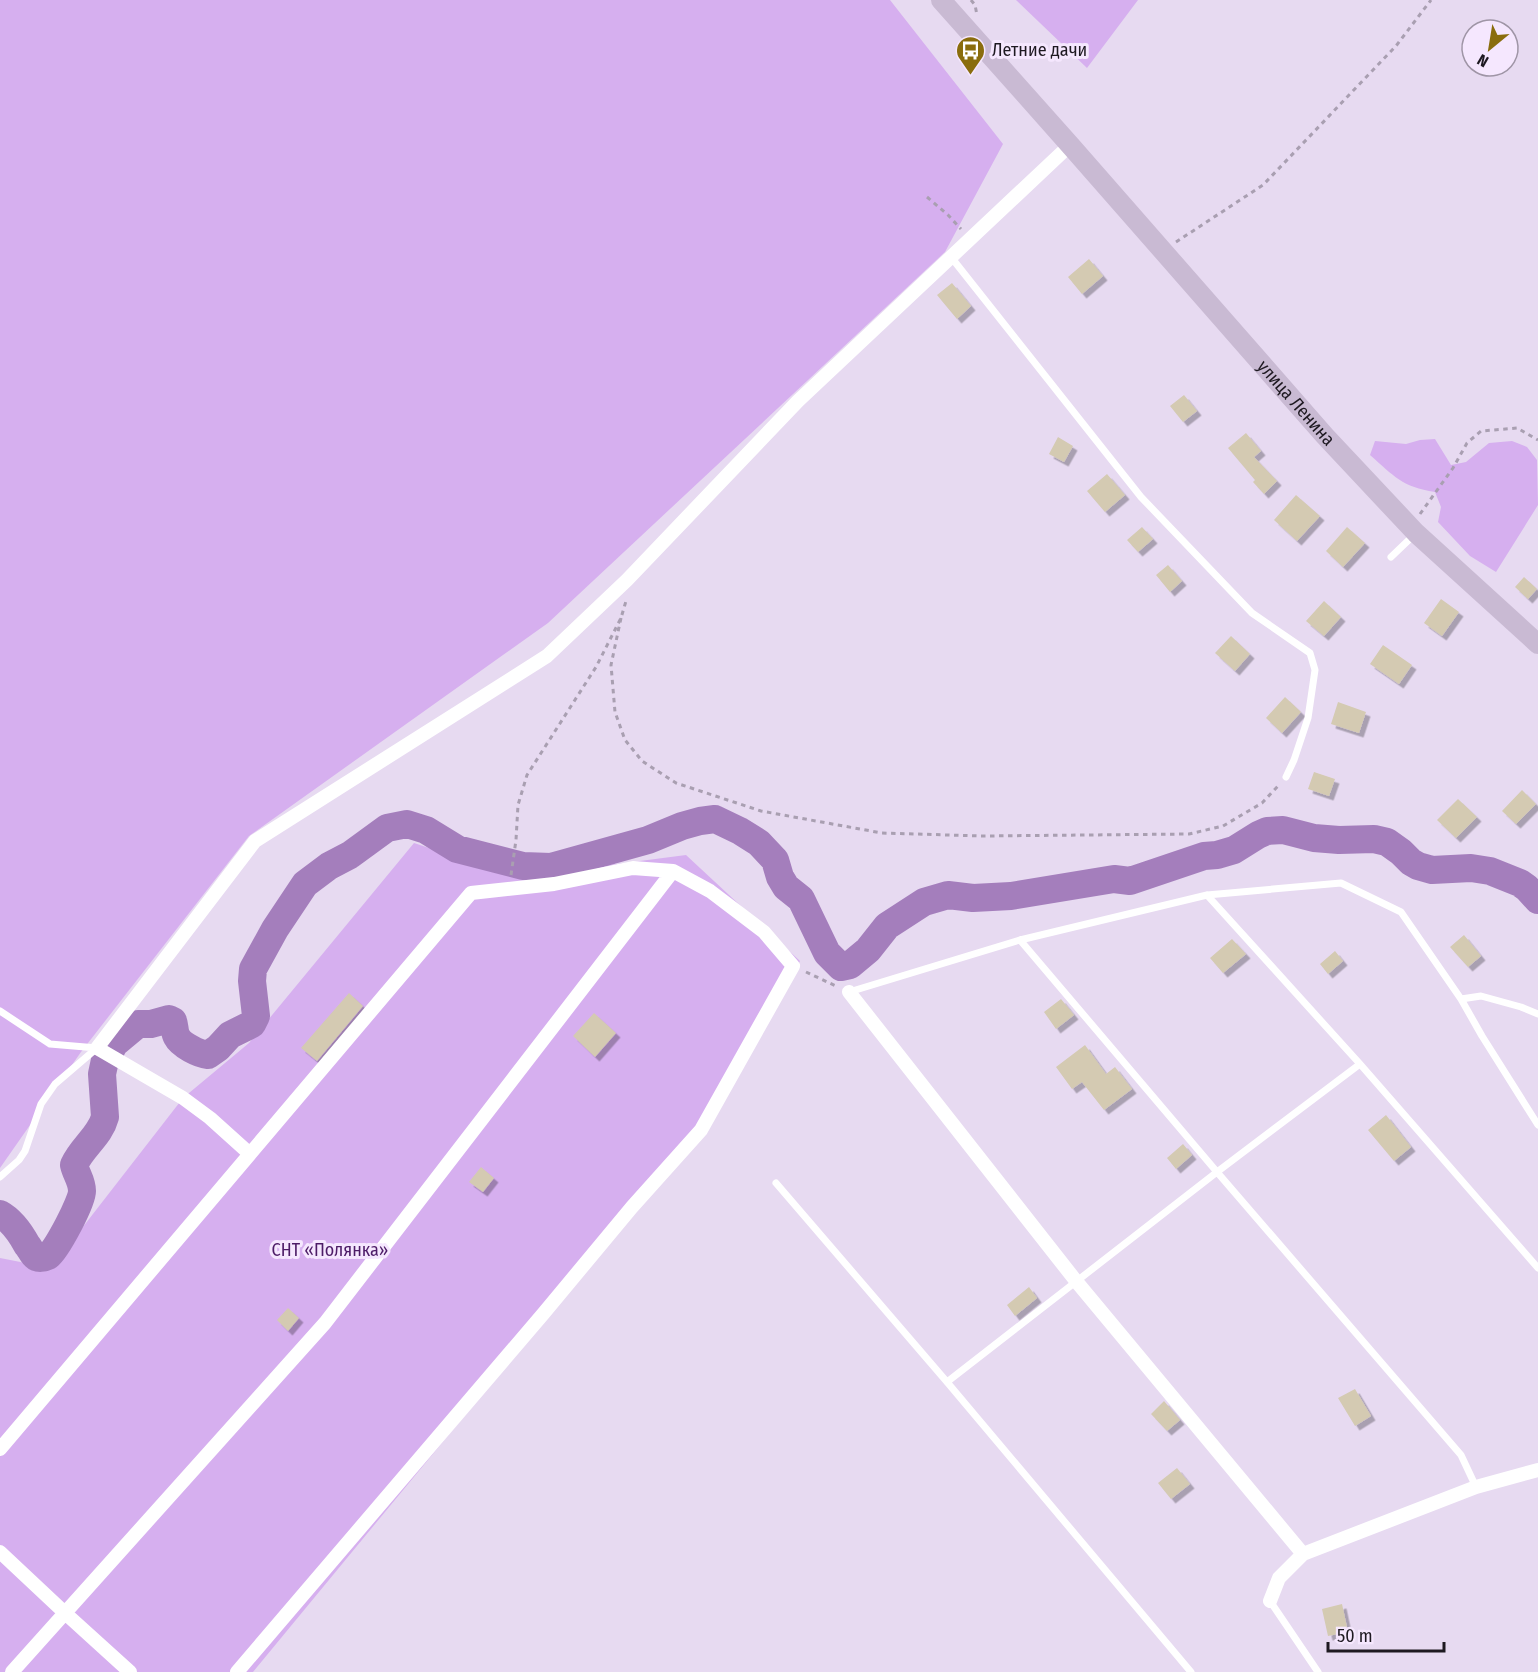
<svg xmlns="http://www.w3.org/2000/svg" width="1538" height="1672" viewBox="0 0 1538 1672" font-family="'Fira Sans Condensed',sans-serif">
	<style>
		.green { fill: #d6afef }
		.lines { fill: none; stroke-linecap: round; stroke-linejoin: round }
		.river { stroke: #a47ebc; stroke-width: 28 }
		.building { fill: #d4cab2; filter: url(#shadow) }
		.path { stroke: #a99fb1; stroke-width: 3; stroke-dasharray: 4.5 4.5; stroke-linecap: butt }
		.lane { stroke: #fff; stroke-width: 7 }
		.street { stroke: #fff; stroke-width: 14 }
		.secondary { stroke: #c9bad3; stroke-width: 20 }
		.labels { text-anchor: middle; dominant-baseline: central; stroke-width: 6; stroke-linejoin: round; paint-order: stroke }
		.poi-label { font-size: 18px; fill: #1e1921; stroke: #f5e7fe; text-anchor: start }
		.street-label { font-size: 18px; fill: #1e1921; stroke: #f5e7fe }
		.park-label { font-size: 18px; fill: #4d1c67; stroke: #f5e7fe }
	</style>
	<defs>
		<filter id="shadow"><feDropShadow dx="4.5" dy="4.5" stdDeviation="0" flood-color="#0004"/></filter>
	</defs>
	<rect width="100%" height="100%" fill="#e7daf1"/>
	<path class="green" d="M0,0h890l113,144 -58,108 -397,371 -299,213 -168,216 -81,116z
		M1016,0h122l-51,68z
		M1435,439l16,26 15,-3 23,-19 23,-2 15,6 10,13 1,45 -42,67 -26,-16 -32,-34 3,-15 -6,-15c-33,-5 -41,-16 -65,-37l5,-14 31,3 14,-4z
		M414,843l103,34 169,-22 114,106 -99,159 -43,61 -405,491h-253v-414l51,10 132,-170 66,-55z"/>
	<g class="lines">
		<path class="river" d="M111,1050l3,-6 24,-20h13l18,-5 4,2c2,5 1,11 4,16 4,8 22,17 31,18l10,-7 12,-13 22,-11 4,-8 -4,-35 1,-12 22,-40 30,-45 24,-18 21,-11 37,-27 20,-4 19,6 31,19 66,17 28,1 97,-27 34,-14 18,-5 15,-2 25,12 19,12 16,17 5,17 6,10 15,12 26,54 14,14 9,-2 18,-15 19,-24 37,-24 24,-7 25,3 38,-2 103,-17 16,2 74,-25 13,-1 17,-5 24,-15 9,-4 16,-1 31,8 25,2 35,-1 13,3 14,10 10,10 7,4 14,4 39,-2 19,3 30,12 7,5 11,12
			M0,1214c11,6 21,20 27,31 3,3 5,9 8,11 3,3 9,2 13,0 9,-7 34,-54 34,-65 0,-10 -6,-17 -8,-26 8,-18 26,-29 31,-48l-3,-43 3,-14"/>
	</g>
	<path class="building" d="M1089,259l14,17 -21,18 -14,-17z
		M952,283l19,23 -14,13 -20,-24z
		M1184,395l13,16 -14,11 -13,-16z
		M1246,433l15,18 -7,6 23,24 -13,13 -11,-12 2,-2 -27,-32z
		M1058,437l15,9 -9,16 -15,-8z
		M1107,474l18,21 -20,17 -18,-21z
		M1296,495l24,21 -23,25 -23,-21z
		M1142,527l11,12 -15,13 -11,-12z
		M1347,527l18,16 -22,24 -17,-16z
		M1168,565l14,16 -12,11 -14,-17z
		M1524,577l13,12 -9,10 -13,-12z
		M1441,599l18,13 -17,24 -18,-13z
		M1324,601l17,16 -17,19 -18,-15z
		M1231,636l19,18 -15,17 -20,-18z
		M1383,645l29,20 -13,19 -29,-20z
		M1285,697l16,15 -19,21 -16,-15z
		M1338,702l28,10 -7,21 -28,-9z
		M1314,772l21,7 -6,17 -21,-7z
		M1522,790l14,14 -20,20 -14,-13z
		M1458,799l19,18 -21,21 -19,-18z
		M1464,935l17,21 -13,11 -18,-20z
		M1232,939l14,15 -23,19 -13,-15z
		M1335,951l8,10 -15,13 -8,-10z
		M349,993l14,13 -46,55 -16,-13z
		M1061,999l13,16 -18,14 -12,-17z
		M594,1013l22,20 -21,24 -22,-21z
		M1085,1045l21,29 9,-7 17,22 -28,21 -22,-28 -10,7 -16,-22z
		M1386,1115l25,32 -17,14 -26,-31z
		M1183,1144l9,11 -16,14 -9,-11z
		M481,1167l13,11 -11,14 -14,-10z
		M1029,1287l8,11 -22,18 -8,-11z
		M288,1308l11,10 -11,13 -11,-11z
		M1355,1389l16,27 -16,10 -17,-28z
		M1164,1401l16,19 -13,11 -16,-17z
		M1177,1468l13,16 -19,15 -13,-16z
		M1342,1604l6,28 -20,4 -6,-27z"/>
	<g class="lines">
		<path class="path" d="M971,0l4,5 2,10
			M927,197l21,18 13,14
			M1176,242l87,-57 133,-139 35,-46
			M1420,514l33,-46 14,-25 14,-12 36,-3 21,12
			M621,618l-10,47 4,47 10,28 17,21 34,22 85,28 121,22 100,3 207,-2 34,-8 39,-23 17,-18
			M511,875l5,-35 2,-35 9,-30 69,-108 25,-49 5,-17
			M806,972l32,15"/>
		<path class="lane" d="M951,257l190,240 111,116 58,40 5,17 -7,48 -14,42 -8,17
			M1391,557l23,-22
			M1207,895l153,169 178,204
			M1020,940l197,232 244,283 15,32
			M849,992l171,-52 187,-45 134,-12 60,29 60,87 21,37 56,89
			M1461,999l20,-3 40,11 17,7
			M0,1011l50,33 47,4
			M0,1177l19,-17 6,-9 16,-47 14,-20 42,-36
			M776,1183l171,199 244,290
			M947,1382l270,-210 143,-108
			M1270,1601l48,71"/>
		<path class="street" d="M849,992l227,289 227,273
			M250,1154l-40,-36 -27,-20 -86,-50 158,-207 292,-185 80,-76 171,-179 272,-256
			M0,1449l471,-556 83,-9 79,-16 40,3 37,20 54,41 29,34 -92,164 -69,77 -89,107 -306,358
			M0,1552l65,61 65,59
			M1270,1601l9,-23 24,-24 173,-67 62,-17
			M12,1672l313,-349 348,-452"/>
		<path class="secondary" id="s1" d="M941,0l129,145 255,291 91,97 122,111"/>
	</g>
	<defs>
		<symbol id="bus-pin" viewBox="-11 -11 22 30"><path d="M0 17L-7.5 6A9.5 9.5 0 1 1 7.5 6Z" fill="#8a6d0d" stroke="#f5e7fe"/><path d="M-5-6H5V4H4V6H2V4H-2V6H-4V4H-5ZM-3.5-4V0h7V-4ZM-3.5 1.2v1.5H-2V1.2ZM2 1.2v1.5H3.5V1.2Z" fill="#fff"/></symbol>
	</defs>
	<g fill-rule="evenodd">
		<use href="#bus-pin" x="954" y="34" width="33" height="45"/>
	</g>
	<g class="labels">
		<g class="poi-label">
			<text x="992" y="50">Летние дачи</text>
		</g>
		<g class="street-label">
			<text stroke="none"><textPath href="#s1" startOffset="537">улица Ленина</textPath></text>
		</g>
		<g class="park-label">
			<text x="330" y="1250">СНТ «Полянка»</text>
		</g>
	</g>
	<g transform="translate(1490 48) rotate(210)"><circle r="28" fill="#f5e7fe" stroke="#9f95a6" stroke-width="1.5"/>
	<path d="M0-4.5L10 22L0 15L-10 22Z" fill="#8a6d0d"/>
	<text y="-9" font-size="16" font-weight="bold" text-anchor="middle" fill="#1e1921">N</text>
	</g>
	<path d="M1328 1642v9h116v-9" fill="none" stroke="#1e1921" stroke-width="3"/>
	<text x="1337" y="1642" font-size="18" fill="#1e1921" stroke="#f5e7fe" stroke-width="4.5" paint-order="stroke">50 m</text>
</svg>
